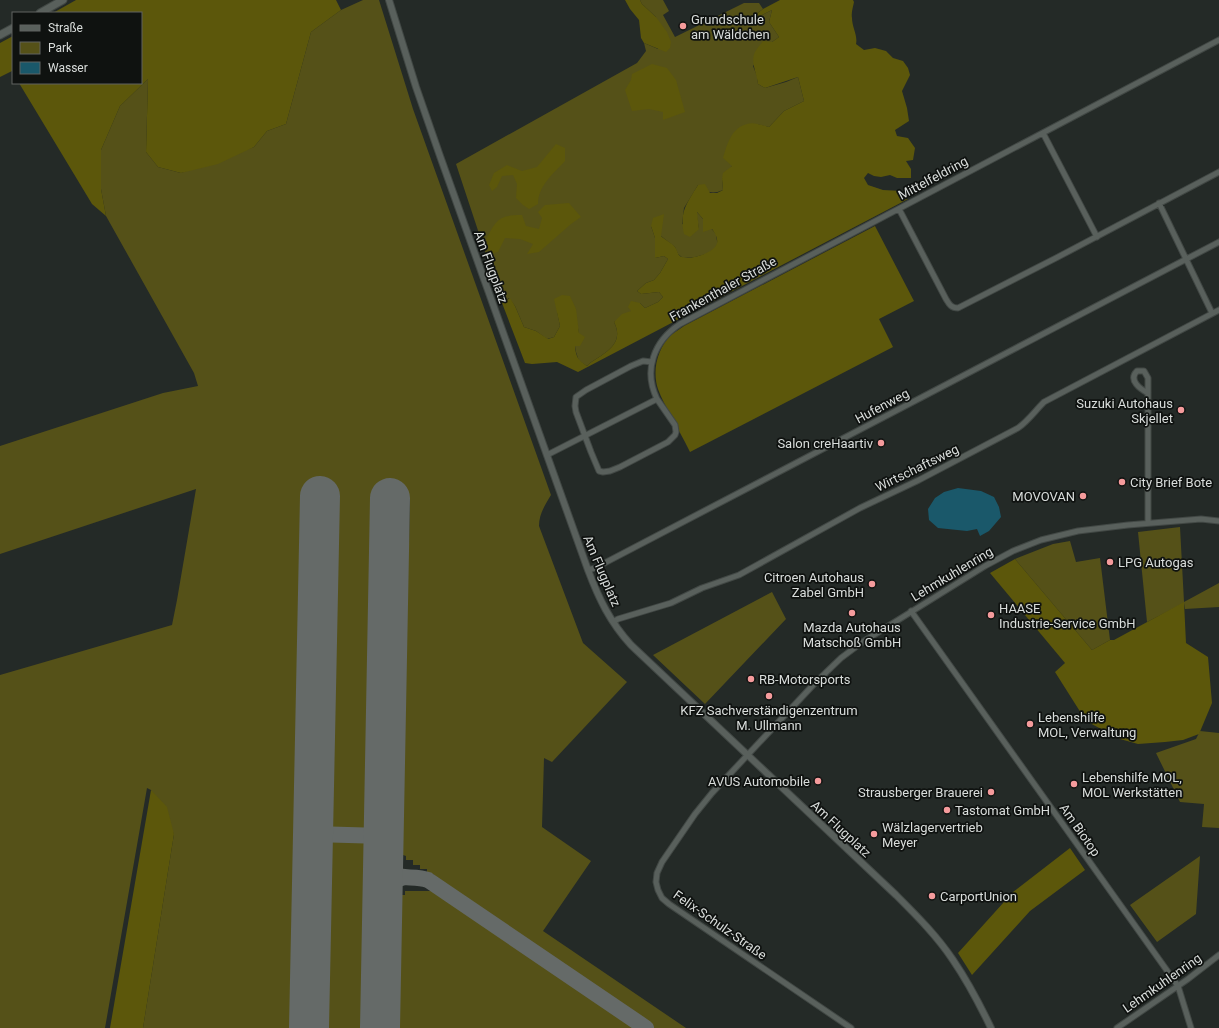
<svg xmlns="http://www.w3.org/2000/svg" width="1219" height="1028" viewBox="0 0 1219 1028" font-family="Roboto,sans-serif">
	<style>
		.green { fill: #555118 }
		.forest { fill: #5c570b }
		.water { fill: #1a586a }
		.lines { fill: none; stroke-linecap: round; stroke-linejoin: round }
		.taxiway { stroke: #656a68; stroke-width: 16 }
		.runway { stroke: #656a68; stroke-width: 40 }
		.minor-casing { stroke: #424845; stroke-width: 7 }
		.tertiary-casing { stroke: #424845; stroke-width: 8 }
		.secondary-casing { stroke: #424845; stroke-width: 9 }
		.minor { stroke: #59605c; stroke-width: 5 }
		.tertiary { stroke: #59605c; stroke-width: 6 }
		.secondary { stroke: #59605c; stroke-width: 7 }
		.poi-dot { fill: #f59b9c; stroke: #0f1210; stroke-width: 1.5 }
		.labels { text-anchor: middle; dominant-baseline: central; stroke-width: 3.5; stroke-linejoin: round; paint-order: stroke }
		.poi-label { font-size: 13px; fill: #d9dddb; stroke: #0f1210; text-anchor: start }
		.street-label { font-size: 13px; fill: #d9dddb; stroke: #0f1210 }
	</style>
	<rect width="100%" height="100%" fill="#242a27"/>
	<path class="green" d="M363,0h16l34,109 138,386c-6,10 -12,19 -12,31l44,117 44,39 -75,80 -8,-4 -2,69 49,34 -48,70 143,97h-32l-219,-149 1,-2 -2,-2v-1h-7v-5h-7v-4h-7v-5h-7v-4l-3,-1v-4h-4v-4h-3l6,-303h7l1,-46 -39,-1 -1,40 7,1 -10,490h-224l31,-194 -23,-44 -4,-2 -42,240h-105v-353l172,-50 5,-25 19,-111 -196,65v-108l163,-53 35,-7 -4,-13 -88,-157 -5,-27v-39l19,-44 28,-27 -2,73 12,15 23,6 73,-26 13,-16 19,-7 25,-92 30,-22z
		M640,0h23l6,11 -6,4 12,22 69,-34h15l4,6 -11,8h6l14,-7 -3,12 10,15 -7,5 -19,24 4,10 1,8 7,4 21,-6 12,-5 6,24 -20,10 -15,16 -13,-3 -24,42 -10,13 1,11c-12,5 -15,2 -25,-5l-14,23 -2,16 17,5 -3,-18 20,23 2,14 -12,6 -11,3 -12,1 -5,-4 -3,-7 -14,-11 -10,-10 4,12v20l9,-2 4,3 -8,14 -6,7 -8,3 -9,8 4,3 18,-2 4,5 -5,5 -13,6 -5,-5 -8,8 -18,11c11,22 -9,31 -24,41l-3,3 -8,-5 -3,-9 -1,-6 4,-13 -2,-10 -20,-12 3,15 -6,11 -7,2 -11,-8 -12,-4 -9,-21 -6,-8 -7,5 -46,-139 181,-101 9,-12 -2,-8 14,6 -2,-32 -14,-13z
		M1180,527l4,75 35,-19v24l-34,2 -1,-6 -37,19 -9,-90z
		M1070,541l6,21 24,-4 10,82 -18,10 -77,-91 38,-15z
		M772,592l14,27 -81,85 -52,-49z
		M1200,731l19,2v95l-17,-1 2,-23 -24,-2 -24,-49 40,-14z
		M1200,856l-4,58 -39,28 -27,-37z
		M434,890l204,138h-246l2,-128h4v-5h7v-4h28z"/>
	<path class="forest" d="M76,0h260l5,10 -30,22 -25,92 -19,7 -13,16 -36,17 -37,9 -23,-6 -12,-15 2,-73 -28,27 -19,44v39l5,27 -14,-12 -73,-121h122v-70h-88z
		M625,0h15l2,4 14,13 11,15 4,10 -1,6 -4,4 -22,-9 -3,-5 -2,-18 -9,-11z
		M780,0h73l1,2c-1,5 -3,11 -2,16 0,9 6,18 4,26l8,6 11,-2 11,3 7,7 10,3 5,7 2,7 -8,16 5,17 2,13 -14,9 2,6 11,2 7,10 -2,12 -7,1 5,8v9h-14l-7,-3 -9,2 -7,-1 -6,-3 -4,5 4,7 15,5 19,1 6,8 -330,173 -21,-10 -25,2 -7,-1 -23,-60 8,-5 5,8 9,21 12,4 12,8 6,-2 6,-11 -6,-27 8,-4 8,1 6,13 3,24 6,4 -5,9h-5c1,11 3,14 12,20l3,-3c15,-10 35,-19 24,-41l8,-8 9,-3 -3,-4 3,-6 9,2 5,5 13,-6 5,-5 -4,-5 -18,2 -4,-3 9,-8 8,-3 6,-7 8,-14 -4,-3 -9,2v-20l-4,-12 2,-8 11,-4 -3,22c3,3 12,8 14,11 3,4 2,8 7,10 9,3 33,-4 35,-14 1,-5 -2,-10 -5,-14l-9,3v-13l-6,-7 2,17 -9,8 -6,-3c-5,-22 3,-31 14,-49l7,-1 5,9h7l6,-3 -1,-11 1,-6 9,-7 -9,-8c4,-13 8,-30 24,-34 6,-2 15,1 22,3l15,-16 20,-10 -6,-24 -33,11 -7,-4c-1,-11 -8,-22 -3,-32 2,-4 6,-8 8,-11l9,1 7,-5 -10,-15 3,-12 -14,7 -7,1 12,-9z
		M13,36v36l-1,-1 -12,6v-34z
		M652,64l15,4 9,12 9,32 -22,8v-8l-14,-3 -17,2 -7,-21 6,-10 1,-6z
		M556,144l9,4v13c-12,13 -27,25 -27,43l-9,5 -6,-4 -7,-7 1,-14 -4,-9 -11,1 -5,11 -5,4 -3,-6 5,-12 13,-8 15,6 15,-4z
		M569,203l12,14 -10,7 -32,28 -12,2 6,-10 -13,-5 -15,-1 -7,14 -8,2 -4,-15c11,-20 13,-24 36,-24l4,11 13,3 3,-11 -4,-6 7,-7z
		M875,226l39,75 -35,18 14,28 -203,105c-6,-12 -13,-25 -20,-38 -4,-8 -9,-16 -12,-25 -6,-18 -1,-40 13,-54 4,-3 9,-6 13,-9z
		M1015,559l77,91 18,-10h4l70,-38 2,41 22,14 4,46 -13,31 -16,6 -18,2 -27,2 -18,-5 -34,-18 -31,-49 10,-9 -75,-90z
		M151,790l16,17 7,27 -31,194h-33z
		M1070,848l15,22 -55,41 -58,64 -14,-22 55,-61z"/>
	<path class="water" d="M958,488l23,3 13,6 5,10 2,10 -12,14 -9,5 -3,-7 -10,2 -29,-3 -9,-8 -1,-11 7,-11 9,-6z"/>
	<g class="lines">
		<path class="taxiway" d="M313,834l70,2
			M383,857c3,29 28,16 45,23l218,148
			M382,897c2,-11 9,-18 20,-19"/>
		<path class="runway" d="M309,1028l11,-532
			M380,1028l10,-530"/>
		<defs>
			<path id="minor" d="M1043,133l54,104
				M1159,203l53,110
				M899,209l47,90c3,5 5,9 12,9l98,-50 163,-86
				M652,362l-9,-1 -12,5 -45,24 -10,7 -1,9 1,6 15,40 8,19 4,1 7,-1 10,-4 48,-25 7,-7 1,-3 -1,-7 -18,-26
				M547,455l110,-56c-14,-29 -3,-58 23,-75l539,-284
				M1148,523v-145l-4,-7h-7c-9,9 3,18 11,22
				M588,570l7,-2 624,-326
				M911,611l267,375 13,42
				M613,622l5,-3 53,-16 31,-15 37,-13 121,-67 59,-28 99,-52c10,-7 17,-17 26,-26l175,-92
				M851,1028l-182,-124 -7,-6 -4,-8 -2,-8 1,-9 5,-11 33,-48 17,-21 103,-110 26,-25 20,-15 124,-77 28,-15 28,-11 37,-9 50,-6 73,-6 18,2
				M1117,1028l71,-49 31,-24"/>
			<path id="tertiary" d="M389,0l27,87 24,69 148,414c11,29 22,52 43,75l265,250c21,21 41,41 57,65 15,22 27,45 38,68"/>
			<path id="secondary" d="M40,13l23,-13
				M0,35l13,-7"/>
		</defs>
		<use href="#minor" class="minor-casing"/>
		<use href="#tertiary" class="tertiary-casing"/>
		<use href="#secondary" class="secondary-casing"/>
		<use href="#minor" class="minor"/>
		<use href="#tertiary" class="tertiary"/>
		<use href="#secondary" class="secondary"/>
	</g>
	<g class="poi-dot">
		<circle cx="683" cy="26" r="4"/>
		<circle cx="1181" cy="410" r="4"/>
		<circle cx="881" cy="443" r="4"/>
		<circle cx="1122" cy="482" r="4"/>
		<circle cx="1083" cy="496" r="4"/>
		<circle cx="1110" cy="562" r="4"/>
		<circle cx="872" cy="584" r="4"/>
		<circle cx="852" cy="613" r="4"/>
		<circle cx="991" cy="615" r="4"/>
		<circle cx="751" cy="679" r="4"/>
		<circle cx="769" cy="696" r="4"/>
		<circle cx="1030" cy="724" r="4"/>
		<circle cx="818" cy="781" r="4"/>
		<circle cx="1074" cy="784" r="4"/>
		<circle cx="991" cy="792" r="4"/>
		<circle cx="947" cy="810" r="4"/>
		<circle cx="874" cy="834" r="4"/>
		<circle cx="932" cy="896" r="4"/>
	</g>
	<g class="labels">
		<g class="poi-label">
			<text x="691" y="19">Grundschule<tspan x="691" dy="15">am Wäldchen</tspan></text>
			<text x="1173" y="403" text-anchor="end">Suzuki Autohaus<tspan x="1173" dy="15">Skjellet</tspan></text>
			<text x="873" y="443" text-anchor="end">Salon creHaartiv</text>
			<text x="1130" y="482">City Brief Bote</text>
			<text x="1075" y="496" text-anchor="end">MOVOVAN</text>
			<text x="1118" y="562">LPG Autogas</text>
			<text x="864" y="577" text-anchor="end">Citroen Autohaus<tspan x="864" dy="15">Zabel GmbH</tspan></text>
			<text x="999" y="608">HAASE<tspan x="999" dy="15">Industrie-Service GmbH</tspan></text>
			<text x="852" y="627" text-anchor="middle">Mazda Autohaus<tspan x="852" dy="15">Matschoß GmbH</tspan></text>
			<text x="759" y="679">RB-Motorsports</text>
			<text x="769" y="710" text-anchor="middle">KFZ Sachverständigenzentrum<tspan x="769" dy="15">M. Ullmann</tspan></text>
			<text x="1038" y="717">Lebenshilfe<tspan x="1038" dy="15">MOL, Verwaltung</tspan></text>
			<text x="1082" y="777">Lebenshilfe MOL,<tspan x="1082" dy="15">MOL Werkstätten</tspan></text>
			<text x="810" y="781" text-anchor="end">AVUS Automobile</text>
			<text x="983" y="792" text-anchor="end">Strausberger Brauerei</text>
			<text x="955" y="810">Tastomat GmbH</text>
			<text x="882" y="827">Wälzlagervertrieb<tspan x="882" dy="15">Meyer</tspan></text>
			<text x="940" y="896">CarportUnion</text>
		</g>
		<g class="street-label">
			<text transform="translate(933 178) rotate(-28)">Mittelfeldring</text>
			<text transform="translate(491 267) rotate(70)">Am Flugplatz</text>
			<text transform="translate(723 289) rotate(-29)">Frankenthaler Straße</text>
			<text transform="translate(882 406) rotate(-28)">Hufenweg</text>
			<text transform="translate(917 468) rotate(-26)">Wirtschaftsweg</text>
			<text transform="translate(602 571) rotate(67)">Am Flugplatz</text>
			<text transform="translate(952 574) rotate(-31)">Lehmkuhlenring</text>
			<text transform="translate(841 829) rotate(43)">Am Flugplatz</text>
			<text transform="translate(1080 830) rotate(55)">Am Biotop</text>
			<text transform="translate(720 925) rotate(35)">Felix-Schulz-Straße</text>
			<text transform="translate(1162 983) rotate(-35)">Lehmkuhlenring</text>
		</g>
	</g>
	<rect x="12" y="12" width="130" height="72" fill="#0f1210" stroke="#606361"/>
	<rect x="20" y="25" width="20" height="6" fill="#59605c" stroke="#606361"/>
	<text x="48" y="32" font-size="12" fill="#d9dddb">Straße</text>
	<rect x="20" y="42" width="20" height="12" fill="#555118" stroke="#606361"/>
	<text x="48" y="52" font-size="12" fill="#d9dddb">Park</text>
	<rect x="20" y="62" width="20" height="12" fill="#1a586a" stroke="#606361"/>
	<text x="48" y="72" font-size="12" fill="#d9dddb">Wasser</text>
</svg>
